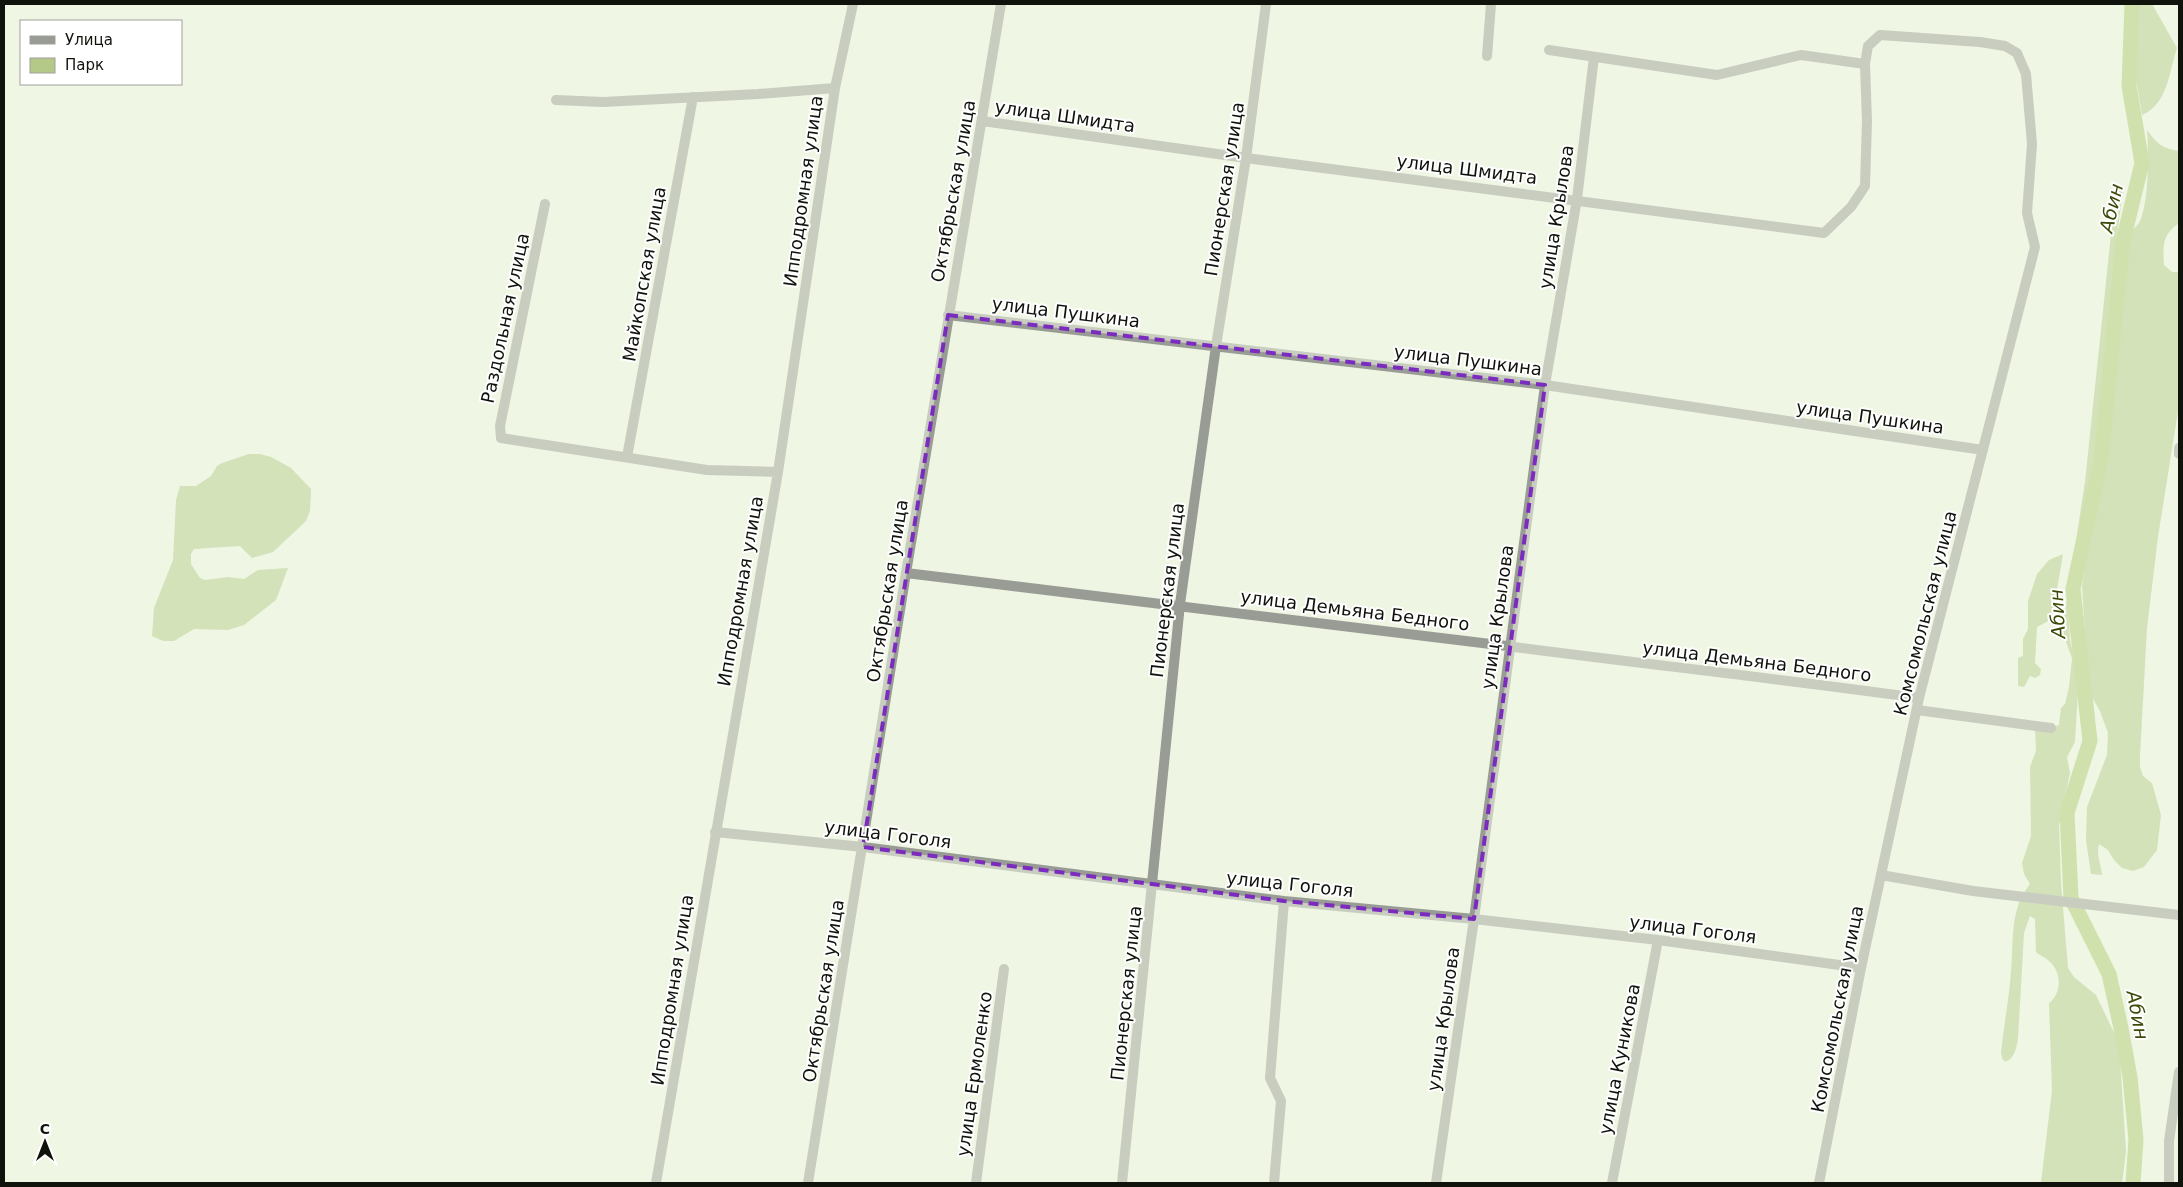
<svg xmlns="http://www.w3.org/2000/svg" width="2183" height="1187" viewBox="0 0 2183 1187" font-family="'DejaVu Sans',sans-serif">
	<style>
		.green { fill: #b4c987 }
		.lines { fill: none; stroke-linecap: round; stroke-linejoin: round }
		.river { stroke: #acc76d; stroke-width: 15 }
		.minor { stroke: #999c95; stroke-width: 10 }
		.marked { fill: none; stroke: #7b2cbf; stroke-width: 4; stroke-dasharray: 10 6; stroke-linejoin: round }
		.labels { text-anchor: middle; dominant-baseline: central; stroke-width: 4; stroke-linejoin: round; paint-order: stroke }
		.street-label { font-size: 18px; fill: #10120c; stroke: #fff }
		.water-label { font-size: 19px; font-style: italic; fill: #3c4c08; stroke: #fff }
	</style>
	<rect width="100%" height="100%" fill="#eff5e3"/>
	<path class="green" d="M2138,4h14l25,44c-8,24 -9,56 -35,67l-8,-47z
		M2147,130c9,13 16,19 32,21v72c-17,12 -16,22 -15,42l8,7h7v133l-21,132 -11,91 -7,128v11l3,9 9,7 9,32 -4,35 -13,17 -11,4 -11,-3 -8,-8 -6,-10 -9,-6c-3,12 2,19 3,31l-11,-1 -5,-34 1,-33 20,-52 1,-22 -8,-22 -11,-19 -7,-106 25,-157 24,-197c2,-3 6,-6 8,-9 10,-18 10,-72 8,-93z
		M2119,186l4,3 -11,87 -3,60 -13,121 -18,92 -9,66 1,26 9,33 -4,68 -8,15 3,16 -11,52 2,58 7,85 6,9 22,18 23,48 7,108 -4,32h-81l11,-93 -3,-87c13,-10 13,-31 0,-42 -4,-4 -9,-5 -13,-9l-1,-33 -5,-3 -6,17 -6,106c-2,10 -3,19 -13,23l-3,-4 -1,-6c3,-27 8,-53 10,-80 3,-31 -2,-62 19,-88l-6,-10 -2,-11 9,-27 -1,-69 6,-16 -1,-23 11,2 13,-5 2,-17 4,-4 4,-17 3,-29 -10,-27 23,-149 30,-286z
		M249,454h11l11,3 20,11 20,21v5l-1,17 -4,10 -33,31 -21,6 -12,-12 -46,3 -3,5v10l9,14 5,2 23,-3 16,2 14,-9 30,-2 -12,32 -32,25 -16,5 -34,-1 -20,12h-11l-11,-5 2,-28 19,-48 3,-60 4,-14h16l15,-10 6,-10 5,-3z
		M2063,554l-11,65 -15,8 -2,36 6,6 -1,6 -5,3 -5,-2 -6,11 -6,-1v-28l5,-2v-17l5,-10v-28l9,-27 12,-14z"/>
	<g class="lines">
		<path class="river" d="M2132,4l-3,82 13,77 -19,78 -22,219 -28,129 17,152 -23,72 4,85 38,76 12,54 9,49 6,63 -3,43"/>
		<path class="minor" d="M1549,50l168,25 84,-20 64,9
			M1487,56l4,-52
			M556,100l47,2 155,-8 77,-6
			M982,121l264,37 578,75 27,-26 14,-21 2,-65 -2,-57 3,-18 12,-11 100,7 25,4 12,7 9,21 6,70 -5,69 8,34 -116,451 -58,270 -42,215
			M545,204l-45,222 1,12 206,32 71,2
			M948,315l597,70 438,65
			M2179,448v6
			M627,457l66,-360
			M906,573c200,23 400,48 601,73 137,18 275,33 412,52
			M1917,710l134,18
			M715,832l148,15 421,54 190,18 184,21 203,28
			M1881,875l92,16 206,24
			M656,1183l122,-711 57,-384 18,-84
			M808,1183l98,-610 95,-569
			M976,1183l28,-214
			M1122,1183l58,-579 36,-258 30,-188 20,-154
			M1274,1183l7,-82 -11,-23 14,-177
			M1436,1183l38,-264 71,-534 32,-186 17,-142
			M1612,1183l46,-243
			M2169,1183v-42l10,-69"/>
	</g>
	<path d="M0 0H2183V1187H0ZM948,315l597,70 -71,534 -190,-18 -421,-54z" fill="#eff5e3" fill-opacity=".55" fill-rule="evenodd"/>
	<path class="marked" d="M948,315l597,70 -71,534 -190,-18 -421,-54z"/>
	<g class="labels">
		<g class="street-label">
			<text transform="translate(1065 116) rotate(8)">улица Шмидта</text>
			<text transform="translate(1467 169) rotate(7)">улица Шмидта</text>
			<text transform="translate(1224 189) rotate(-81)">Пионерская улица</text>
			<text transform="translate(803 191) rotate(-82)">Ипподромная улица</text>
			<text transform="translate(953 191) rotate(-80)">Октябрьская улица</text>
			<text transform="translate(1556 217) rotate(-81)">улица Крылова</text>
			<text transform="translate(644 274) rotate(-80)">Майкопская улица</text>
			<text transform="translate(1066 312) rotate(7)">улица Пушкина</text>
			<text transform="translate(505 318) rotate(-78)">Раздольная улица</text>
			<text transform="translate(1468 360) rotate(7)">улица Пушкина</text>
			<text transform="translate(1870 417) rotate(8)">улица Пушкина</text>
			<text transform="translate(1167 590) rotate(-83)">Пионерская улица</text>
			<text transform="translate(740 591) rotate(-80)">Ипподромная улица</text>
			<text transform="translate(887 591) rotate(-81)">Октябрьская улица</text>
			<text transform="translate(1355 610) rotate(7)">улица Демьяна Бедного</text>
			<text transform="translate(1925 613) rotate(-76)">Комсомольская улица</text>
			<text transform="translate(1497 617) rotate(-82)">улица Крылова</text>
			<text transform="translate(1757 661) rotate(7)">улица Демьяна Бедного</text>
			<text transform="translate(888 834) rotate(7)">улица Гоголя</text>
			<text transform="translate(1290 884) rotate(6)">улица Гоголя</text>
			<text transform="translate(1693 929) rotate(7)">улица Гоголя</text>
			<text transform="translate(672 990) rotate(-81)">Ипподромная улица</text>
			<text transform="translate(823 991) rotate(-81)">Октябрьская улица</text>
			<text transform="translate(1126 993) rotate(-84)">Пионерская улица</text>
			<text transform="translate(1837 1009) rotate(-79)">Комсомольская улица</text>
			<text transform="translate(1443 1019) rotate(-82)">улица Крылова</text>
			<text transform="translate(1619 1059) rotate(-79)">улица Куникова</text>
			<text transform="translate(974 1074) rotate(-82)">улица Ермоленко</text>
		</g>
		<g class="water-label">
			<text transform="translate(2111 208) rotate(-77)">Абин</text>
			<text transform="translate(2057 614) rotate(-93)">Абин</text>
			<text transform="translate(2138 1015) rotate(79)">Абин</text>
		</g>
	</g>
	<rect width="2183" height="1187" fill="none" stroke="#10120c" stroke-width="10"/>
	<rect x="20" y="20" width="162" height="65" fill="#ffffff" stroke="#9fa09e"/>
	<rect x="30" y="36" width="25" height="8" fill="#999c95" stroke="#9fa09e"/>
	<text x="65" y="45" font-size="15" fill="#10120c">Улица</text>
	<rect x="30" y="58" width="25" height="15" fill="#b4c987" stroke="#9fa09e"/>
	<text x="65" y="70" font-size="15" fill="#10120c">Парк</text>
	<g transform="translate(45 1142)" stroke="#ffffff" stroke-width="4" paint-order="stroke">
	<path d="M0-4L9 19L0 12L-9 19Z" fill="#10120c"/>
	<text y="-8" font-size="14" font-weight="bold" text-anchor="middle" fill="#10120c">С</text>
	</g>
</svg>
